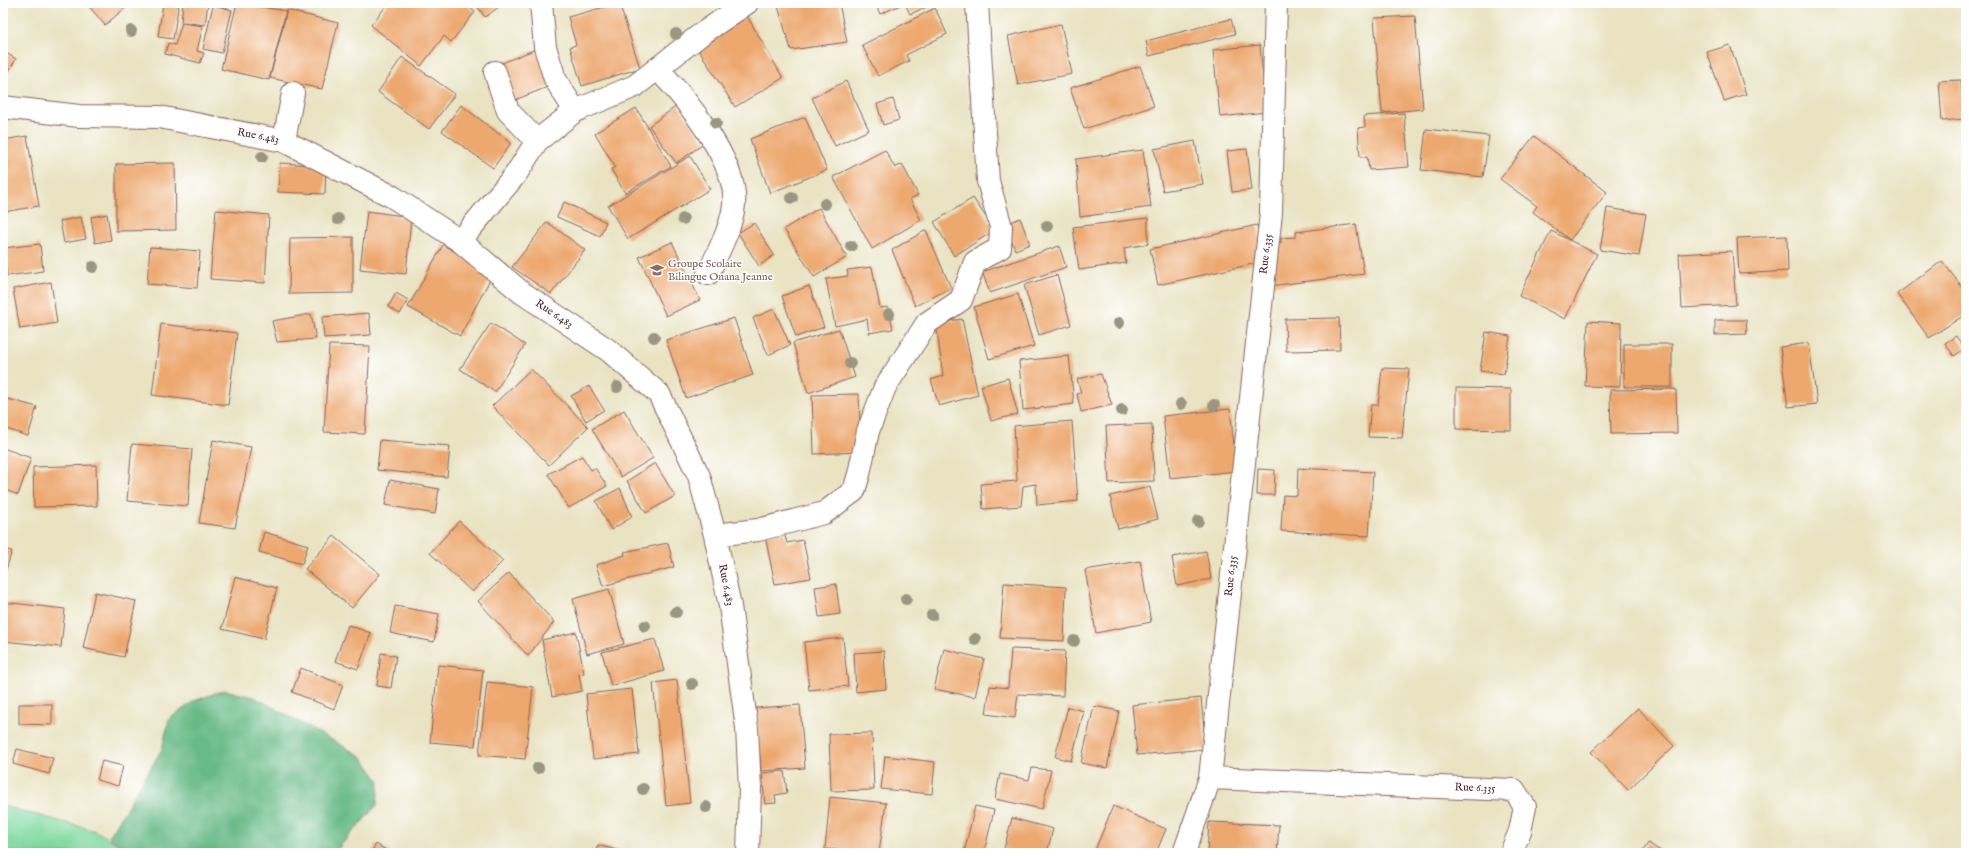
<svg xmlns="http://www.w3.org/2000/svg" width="1969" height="856" viewBox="0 0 1969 856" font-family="'IM FELL English',serif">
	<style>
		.green { fill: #80daa0; stroke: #657c66 }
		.forest { fill: #68ba86; stroke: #596c58 }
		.building { fill: #eda870 }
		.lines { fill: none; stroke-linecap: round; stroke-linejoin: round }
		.minor-casing { stroke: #826460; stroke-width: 24 }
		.minor { stroke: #fff; stroke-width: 22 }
		.tree { fill: #9a9682 }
		.labels { text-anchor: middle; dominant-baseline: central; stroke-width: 3; stroke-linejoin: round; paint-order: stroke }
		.street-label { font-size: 11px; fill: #4a1f2b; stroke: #fff }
		.education-label { font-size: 11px; fill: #785e54; stroke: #fff; text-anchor: start }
	</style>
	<rect width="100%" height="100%" fill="#fff"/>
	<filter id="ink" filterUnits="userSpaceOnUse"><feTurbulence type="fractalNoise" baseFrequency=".025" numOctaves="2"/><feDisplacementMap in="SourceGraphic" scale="8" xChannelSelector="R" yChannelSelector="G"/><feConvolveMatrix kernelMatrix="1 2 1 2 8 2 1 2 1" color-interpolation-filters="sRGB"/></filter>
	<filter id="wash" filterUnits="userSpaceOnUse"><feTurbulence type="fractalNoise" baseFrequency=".012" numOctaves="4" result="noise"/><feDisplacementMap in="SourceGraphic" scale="16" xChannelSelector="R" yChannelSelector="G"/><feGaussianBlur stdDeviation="0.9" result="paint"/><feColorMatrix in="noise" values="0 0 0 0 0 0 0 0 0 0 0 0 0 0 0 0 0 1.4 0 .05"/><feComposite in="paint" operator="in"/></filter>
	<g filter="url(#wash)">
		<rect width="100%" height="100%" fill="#e9e3c2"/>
		<path class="green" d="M3,806l93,25 36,22h-129z"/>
		<path class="forest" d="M224,690l30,7 107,59 18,25 -2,24 -43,48h-202l-23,-16 53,-88 7,-30 25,-18z"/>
		<g id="blocks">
			<path class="building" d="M86,3h45l-26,22z
				M163,3h16l-6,36 -15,-2z
				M183,3h25l-3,22 -24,-3z
				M237,3l49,8 -17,69 -48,-11z
				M385,3h79l11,9 -24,30 -7,-6 -23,30 -50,-41 16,-20z
				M475,3h27l1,1 -18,13z
				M619,3l21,65 -58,18 -12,-39 6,-2 -8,-28z
				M777,3h62l8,39 -56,8z
				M875,3h61l-26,11 -5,-11 -25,11z
				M213,5l19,5 -10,43 -19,-4z
				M935,8l12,26 -41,21 3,6 -31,15 -16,-31z
				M287,10l51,13 -16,66 -52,-11z
				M747,16l36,62 -48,29 -39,-61z
				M1415,16l8,93 -41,4 -8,-95z
				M1231,19l4,15 -86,22 -3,-15z
				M182,23l21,3 -6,25 7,2 -4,10 -35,-9 3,-11 7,2z
				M1061,24l11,50 -54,11 -10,-49z
				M1260,45l6,67 -46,5 -7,-67z
				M1730,45l16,49 -22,7 -17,-49z
				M536,49l14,37 -35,14 -13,-37z
				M3,51l13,8 -13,22z
				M402,57l53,37 -26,35 -51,-37z
				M1140,66l14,40 -70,23 -14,-41z
				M1961,80l3,39 -22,2 -3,-40z
				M846,81l23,49 -34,16 -23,-48z
				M893,99l6,21 -16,5 -6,-21z
				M461,105l50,38 -18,25 -51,-37z
				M678,105l27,38 -29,20 -27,-37z
				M636,108l35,58 -46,27 -14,-24 4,-2 -20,-34z
				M1404,113l5,54 -40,3 -2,-13h-7l-2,-29 7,-1 -1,-11z
				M805,117l22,53 -57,23 -20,-54z
				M1426,129l63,7 -6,41 -62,-7z
				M27,136l12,70 -36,6v-72z
				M1534,136l73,56 -37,48 -37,-28 4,-6 -37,-27z
				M1195,141l8,43 -40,7 -9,-42z
				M1247,149l5,41 -20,2 -5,-41z
				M885,150l10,18 7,-4 16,31 -8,4 11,21 -49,29 -39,-72z
				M1143,150l8,57 -71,10 -4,-58z
				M690,156l20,33 -82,50 -20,-33z
				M175,163l1,67 -60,1v-67z
				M280,163l46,3 -1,28 -47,-2z
				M973,198l22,32 -41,26 -20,-34z
				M564,202l42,20 -6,14 -43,-19z
				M819,208l28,49 -33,20 -30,-48z
				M1607,208l39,6 -7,42 -39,-6z
				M216,210l53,5 -4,68 -55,-4z
				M367,211l44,6 -5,57 -46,-5z
				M107,214l4,26 -16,3 -4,-26z
				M81,217l5,22 -22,4 -4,-22z
				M1020,218l10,26 -15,6 -9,-26z
				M1148,218v26l-24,4 2,15 -47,7 -6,-43z
				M547,222l38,28 -34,44 -39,-27z
				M754,223l20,32 -15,11 -21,-33z
				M1356,224l8,50 -94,12 3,-43h8v-5l15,-1v-5z
				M1257,225l9,36 -108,24 -8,-36z
				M926,230l25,58 -36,18 -23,-56z
				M1551,231l46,23 -32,65 -46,-23z
				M1787,236l1,35 -49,3 -2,-36z
				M353,237v56l-64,1 1,-56z
				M672,242l28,58 -34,16 -27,-59z
				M40,244l3,27 -36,5 -4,-28z
				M443,245l50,29 -33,62 -52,-29z
				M1059,246l7,21 -76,26 -8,-21z
				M150,247l50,4 -3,37 -50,-4z
				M1732,251l4,54 -54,3 -3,-54z
				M1942,261l24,31v22l-37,24 -32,-44z
				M872,267l8,41 8,-1 5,22 -24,4 -2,-14 -32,7 -9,-47 22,-3 -1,-6z
				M1057,275l14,50 -32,10 -15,-50z
				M51,282l6,41 -37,6 -7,-40z
				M809,286l15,41 -28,10 -14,-41z
				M396,293l12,7 -8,14 -12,-7z
				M1018,294l16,52 -45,13 -15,-52z
				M774,309l16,36 -22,10 -15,-37z
				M369,313l2,22 -47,3 -2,-21z
				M311,314l5,25 -39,3 -5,-21z
				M734,318l19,57 -67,23 -20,-58z
				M1339,318l1,32 -54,1 -1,-32z
				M962,319l16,76 -39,11 -8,-26 12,-4 -7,-53z
				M1715,320h31l1,14 -32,1z
				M1588,321l33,2 -1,64 -35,-1z
				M491,323l34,22 -30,47 -35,-23z
				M161,324l76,9 -9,72 -76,-10z
				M839,329l16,48 -47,16 -15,-50z
				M1486,332l24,4 -6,38 -24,-3z
				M1956,336l9,13 -11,7 -9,-13z
				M1809,343l8,61 -29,3 -8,-60z
				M1624,344h48v43h-48z
				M329,345l41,1 -5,88 -41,-2z
				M1069,356l5,48 -51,6 -4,-49z
				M1382,368l27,1 -7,69 -34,-1 3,-32h7z
				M531,369l57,58 -39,38 -57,-59z
				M1101,374l11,31 -31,7 -4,-18 4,-1 -4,-14z
				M1008,378l10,36 -27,7 -10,-35z
				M589,386l15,24 -18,11 -15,-25z
				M1456,388l55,1v41l-55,-1z
				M1676,389l1,44 -66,1 -1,-44z
				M859,394l2,58 -47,2 -2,-59z
				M8,399l29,8 -9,29 -25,-8v-12z
				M1230,409l7,62 -67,7 -7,-62z
				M624,410l29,48 -32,19 -29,-48z
				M1072,421l6,80 -41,4 -1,-21 -13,2 -2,20 -38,3 -2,-25 36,-3 -3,-55z
				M1152,424l2,57 -45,2 -3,-57z
				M213,440l38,7 -16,81 -36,-5z
				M380,440l70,6 -3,31 -70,-7z
				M132,444l60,5 -4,57 -61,-5z
				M3,448l28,10 -13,37 -15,-6z
				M582,456l9,14 4,-2 12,18 -38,22 -21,-34z
				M655,463l20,33 -29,17 -19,-32z
				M96,465l1,41 -63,1 -1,-40z
				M1298,468l75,4 -4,64 -88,-5 2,-36 14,1z
				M1258,469l17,1 -1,25h-17z
				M390,480l49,9 -4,25 -50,-9z
				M1150,487l8,32 -40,10 -8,-33z
				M620,488l12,29 -21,13 -15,-29z
				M459,521l44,40 -31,31 -42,-39z
				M264,532l44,13 -6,19 -43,-12z
				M784,532l3,11 16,-3 8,38 -36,6 -10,-48z
				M334,536l46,38 -28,34 -47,-39z
				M668,543l6,24 -71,19 -7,-21 29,-10 -1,-3z
				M3,549l9,2 -9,28z
				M1206,551l5,28 -34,7 -5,-29z
				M1140,561l11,61 -55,11 -11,-63z
				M509,573l45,49 -26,34 -50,-55z
				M235,577l42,11 -13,51 -42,-10z
				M1004,583l62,4 -2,54 -64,-3z
				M836,584l4,30 -21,3 -4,-30z
				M609,589l15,55 -37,10 -14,-55z
				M95,592l41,9 -12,56 -41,-9z
				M3,602l62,7 -4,38 -58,-6z
				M395,606l44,8 -5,28 -44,-9z
				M348,625l23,8 -13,36 -23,-8z
				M576,632l8,41 -5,1 3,17 -30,6 -10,-57z
				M843,638l5,48 -39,4 -5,-48z
				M655,639l9,32 -53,15 -9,-34z
				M944,649l40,10 -9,38 -41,-8z
				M1011,649l54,2 -2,45 -45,-2 -3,24 -29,-4 4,-28 18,2z
				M884,651l2,38 -30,3 -2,-39z
				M381,653l15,3 -5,32 -14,-2z
				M438,665l45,5 -8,76 -45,-4z
				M301,668l42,17 -9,24 -42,-17z
				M677,680l13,123 -24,3 -13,-123z
				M487,682l46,5 -8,72 -46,-4z
				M632,689l7,65 -46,5 -7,-65z
				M1201,698l5,51 -69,6 -5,-50z
				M19,704h33v21l-33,-1z
				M800,705l5,63 -44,3 -5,-63z
				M1094,706l25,5 -12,57 -26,-5z
				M1068,707l16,4 -13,50 -16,-4z
				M1638,708l36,38 -46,44 -37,-38z
				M872,733l2,57 -43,1 -2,-57z
				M17,749l36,9 -4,16 -36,-10z
				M885,756l50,6 -3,32 -51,-5z
				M102,761l21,5 -5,20 -21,-6z
				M1032,768l19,2 -9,39 -47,-10 5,-25 29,6z
				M784,771l3,22 -12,2 1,8 -11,1 -3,-31z
				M830,797l56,6 -7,50 -54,-4z
				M975,806l19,4 -10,43h-20z
				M1113,806l53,23 -10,24h-62z
				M1012,818l41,11 -6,24h-44z
				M1209,822l70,3 -2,28h-70z
				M1648,843l16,10h-22z
				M376,844l15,9h-20z
				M598,845l22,6 -1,2h-24z"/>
		</g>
	</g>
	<g filter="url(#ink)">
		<use href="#blocks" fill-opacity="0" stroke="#826460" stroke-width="1"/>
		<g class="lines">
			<defs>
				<path id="minor" d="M541,3l4,44 10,32 20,32
					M1276,3l-5,210 -61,565 304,12 11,17 -5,24 -9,22
					M658,69c27,29 81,94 76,136 -3,24 -16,47 -26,69
					M495,72l13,39 29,30
					M3,107l76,9 80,1 125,24 109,56 67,44 61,51 87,58 51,44 40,82 16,59 15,71 17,122 3,60 -2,65
					M284,141l9,-48
					M460,241l56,-67 21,-33 38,-30 60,-25 65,-51 47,-32
					M715,535l43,-5 66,-17 30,-22 5,-17 9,-43 17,-44 42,-64 34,-23 14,-38 25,-14 1,-21 -13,-46 -11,-178
					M1184,853l26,-75"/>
			</defs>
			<use href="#minor" class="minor-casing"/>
			<use href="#minor" class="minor"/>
		</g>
		<g class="tree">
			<circle cx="131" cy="31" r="6"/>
			<circle cx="676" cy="34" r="6"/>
			<circle cx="716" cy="123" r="6"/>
			<circle cx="262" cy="157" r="6"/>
			<circle cx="792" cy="198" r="6"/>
			<circle cx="825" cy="204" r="6"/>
			<circle cx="338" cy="219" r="6"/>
			<circle cx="683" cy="219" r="6"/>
			<circle cx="1047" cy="226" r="6"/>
			<circle cx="851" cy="246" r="6"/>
			<circle cx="93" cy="267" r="6"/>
			<circle cx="889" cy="314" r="6"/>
			<circle cx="1119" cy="323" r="6"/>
			<circle cx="654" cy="337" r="6"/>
			<circle cx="850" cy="363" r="6"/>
			<circle cx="617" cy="387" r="6"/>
			<circle cx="1181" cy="404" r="6"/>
			<circle cx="1214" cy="405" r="6"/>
			<circle cx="1122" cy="410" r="6"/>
			<circle cx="1198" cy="521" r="6"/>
			<circle cx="906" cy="599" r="6"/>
			<circle cx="676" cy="612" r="6"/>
			<circle cx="932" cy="615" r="6"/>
			<circle cx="645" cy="626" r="6"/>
			<circle cx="975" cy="639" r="6"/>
			<circle cx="1074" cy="641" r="6"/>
			<circle cx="692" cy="684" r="6"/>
			<circle cx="538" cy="768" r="6"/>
			<circle cx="643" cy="789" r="6"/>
			<circle cx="706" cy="807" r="6"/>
		</g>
	</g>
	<defs>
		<symbol id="school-bare" viewBox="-9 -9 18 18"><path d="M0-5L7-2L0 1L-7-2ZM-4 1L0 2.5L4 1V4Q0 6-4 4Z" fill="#8d6e63" stroke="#fff" stroke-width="2.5" paint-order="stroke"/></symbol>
	</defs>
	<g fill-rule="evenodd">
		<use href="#school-bare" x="647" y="260" width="20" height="20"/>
	</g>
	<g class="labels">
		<g class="street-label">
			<text transform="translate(258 136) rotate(11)">Rue 6.483</text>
			<text transform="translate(1266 254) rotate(-83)">Rue 6.335</text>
			<text transform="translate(554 314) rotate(34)">Rue 6.483</text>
			<text transform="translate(1231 576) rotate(-84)">Rue 6.335</text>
			<text transform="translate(726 585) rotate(79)">Rue 6.483</text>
			<text transform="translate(1475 788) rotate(2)">Rue 6.335</text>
		</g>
		<g class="education-label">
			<text x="668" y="264">Groupe Scolaire<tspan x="668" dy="13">Bilingue Onana Jeanne</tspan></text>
		</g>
	</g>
	<rect width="1969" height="856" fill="none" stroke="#fff" stroke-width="16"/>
</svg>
